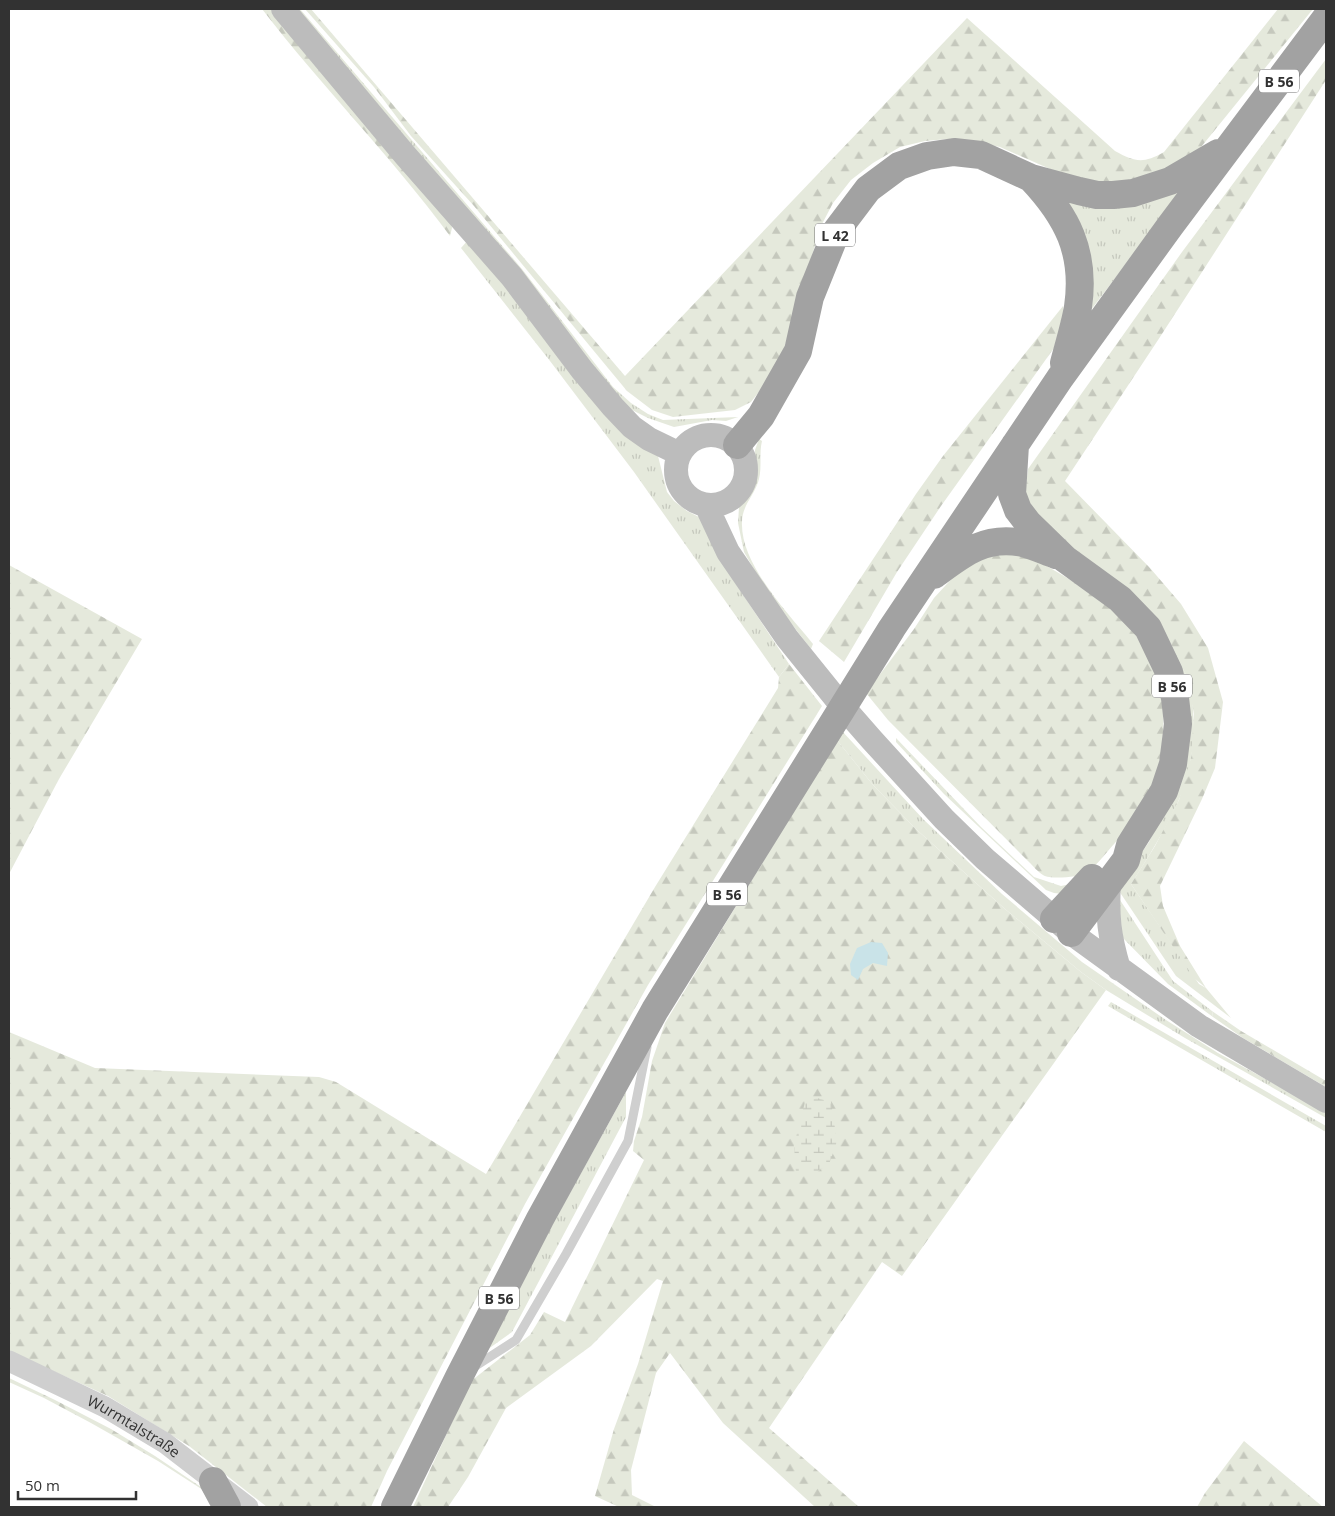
<svg xmlns="http://www.w3.org/2000/svg" width="1335" height="1516" viewBox="0 0 1335 1516" font-family="'Open Sans',sans-serif">
	<style>
		.grass { fill: url(#grass-tufts) }
		.forest { fill: url(#forest-firs) }
		.wetland { fill: url(#wetland-marsh) }
		.water { fill: #c9e3e8 }
		.lines { fill: none; stroke-linecap: round; stroke-linejoin: round }
		.service { stroke: #cfcfcf; stroke-width: 9 }
		.tertiary { stroke: #cfcfcf; stroke-width: 21 }
		.secondary { stroke: #bcbcbc; stroke-width: 24 }
		.trunk { stroke: #a2a2a2; stroke-width: 28 }
		.labels { text-anchor: middle; dominant-baseline: central; stroke-width: 5; stroke-linejoin: round; paint-order: stroke }
		.shield { fill: #fff; stroke: #707070; stroke-width: 1 }
		.shield-label { font-size: 14px; font-weight: bold; fill: #323232 }
		.street-label { font-size: 15px; fill: #323232; stroke: #fff }
	</style>
	<defs>
		<pattern id="grass-tufts" width="24" height="20" patternUnits="userSpaceOnUse" patternTransform="scale(1.25)"><rect width="24" height="20" fill="#e5e9dc"/><path d="M3 7l-1-3M5 7V3M7 7l1-3M15 17l-1-3M17 17v-4M19 17l1-3" fill="none" stroke="#c5c8bd"/></pattern>
		<pattern id="forest-firs" width="22" height="20" patternUnits="userSpaceOnUse" patternTransform="scale(1.25)"><rect width="22" height="20" fill="#e5e9dc"/><path d="M5 1l3.5 6h-7zM16 11l3.5 6h-7z" fill="#c5c8bd"/></pattern>
		<pattern id="wetland-marsh" width="20" height="14" patternUnits="userSpaceOnUse" patternTransform="scale(1.25)"><rect width="20" height="14" fill="#e5e9dc"/><path d="M1 5h8M5 5V1M11 12h8M15 12V8" fill="none" stroke="#c5c8bd"/></pattern>
	</defs>
	<rect width="100%" height="100%" fill="#fff"/>
	<path class="grass" d="M292,9h8l222,260 91,118 18,16 17,11 15,6 75,-3 -12,4 -14,-1 -38,7 -26,-9 -18,-9 -16,-17z
		M1193,176l-112,147 -29,-134z
		M468,240l190,216 9,36 7,9 13,10 18,9 29,61 55,83 -10,13 -145,-205 -84,-111 -89,-113z
		M759,439l3,2c-3,12 0,26 -3,38 -4,16 -17,26 -17,43 -2,42 46,91 71,122l-2,5 -42,-54 -25,-43 -6,-29 1,-16 7,-9 9,-23 2,-12 -2,-7v-6z
		M1171,644c5,10 11,21 15,31 13,38 9,90 -8,127 -13,28 -30,56 -47,82l68,100 7,4 25,30 -55,-42 -59,-88 32,-46 18,-37 16,-126z
		M842,731l81,88 79,75 80,68 84,58 52,33 108,59v6l-141,-80 -79,-48 -25,-18 -76,-63 -88,-79 -44,-45 -36,-45z
		M896,738l85,89 53,50 27,9 9,-2 -7,10 -9,-1 -8,-3 -102,-96 -48,-52z
		M1120,900l53,81 39,30 1,6 -45,-33 -46,-47 -4,-9z
		M1111,1002l215,124v6l-218,-126z
		M626,1092v25l-114,215 -28,20 18,-37z"/>
	<path class="forest" d="M262,9h11l178,212 1,7 -2,8c-58,-79 -128,-149 -188,-227z
		M305,9h6l314,367 342,-358 148,133c20,11 28,13 49,1l114,-143h35l-120,148 -54,24 -55,3 -84,-37 -23,-5 -29,-3 -23,2 -25,6 -27,16 -22,17 -18,23 -12,23 -32,105 -9,34 -29,37 -16,8 -62,7 -21,-7 -25,-19 -153,-185 -63,-70 -37,-49z
		M1326,59v21l-166,257 -95,144 85,87 31,36 27,44 15,54 -8,66 -13,31 -42,87 3,20 17,40 26,42 -12,-10 -63,-94 24,-38 24,-46 12,-42 3,-44 -8,-39 -15,-31 -21,-31 -121,-95 -5,-16 4,-33 154,-217z
		M1063,306l1,8 -10,34 -113,158 -44,66 -53,90 -25,-21 97,-147 27,-38z
		M1025,553c39,24 92,49 116,89 23,37 26,76 19,118 -2,13 -11,38 -18,50 -5,7 -50,61 -54,63 -10,4 -37,7 -45,2 -5,-3 -10,-9 -14,-13l-141,-142 -22,-27 48,-64 20,-31 22,-24 26,-19z
		M9,565l133,74 -83,140 -50,95z
		M789,664l33,42 -174,279 -123,219 -138,267 -16,36h-104l-78,-61 -81,-50 -99,-45v-319l86,36 224,9 17,5 150,92 169,-287 123,-199 1,-11z
		M837,740l36,45 44,45 88,79 76,63 25,18 -204,286 -20,-14 -113,166 90,79h-44l-92,-84 -53,-70 -14,20 -25,97 1,25 24,12h-37l-24,-11 19,-67 24,-65 25,-83 -6,-2 -66,67 -85,62 -38,69 -20,30h-35l58,-126 59,-46 14,-23 21,10 79,-162 -11,-9 1,-10 8,-24 10,-56 13,-38z
		M1212,1011l29,20 85,50v6l-83,-49 -30,-21z
		M9,1378l46,22 56,29 44,27 46,31 10,20 -8,-17 -45,-29 -67,-38 -47,-25 -35,-16z
		M1244,1441l79,66h-126l8,-14z"/>
	<path class="wetland" d="M817,1098l14,4 6,40 -8,22 -13,9h-20l-2,-28 11,-43z"/>
	<path class="water" d="M871,942l11,1 6,10 -1,13 -14,-3 -10,6 -5,11 -7,-5 -1,-11 7,-16z"/>
	<g class="lines">
		<path class="service" d="M474,1367l42,-27 50,-86 62,-113 19,-94"/>
		<path class="tertiary" id="s1" d="M9,1361l96,46 60,36 83,64"/>
		<path class="secondary" d="M283,9l122,146 107,122 70,93 31,37 19,20 17,12 31,15
			M676 470a35 35 0 1 1 70 0a35 35 0 1 1-70 0Z
			M706,505l22,47 59,86 50,62 35,40 72,79 41,40 86,74 128,93 127,75
			M1109,882c-2,35 0,53 10,87"/>
		<path class="trunk" d="M1031,178c36,38 55,74 47,129 -3,18 -9,37 -14,56
			M737,445l24,-29 37,-65 12,-54 27,-67 31,-41 31,-23 28,-10 27,-4 27,3 50,23 48,13 18,4h16l20,-2 37,-12 48,-28
			M1015,445l-3,49 6,16 10,13 37,36 55,40 28,29 21,44 6,26 3,26 -5,40 -9,27 -34,54 -4,15 -55,73
			M934,575c28,-21 51,-40 89,-32 11,3 22,8 33,12
			M1054,919l38,-41
			M213,1481l14,26
			M395,1507l64,-130 81,-158 115,-209 237,-382 168,-250 110,-152 156,-208"/>
	</g>
	<g class="labels">
		<g class="shield">
			<rect x="1259" y="69.5" width="40" height="23" rx="4"/>
			<rect x="815" y="223.5" width="40" height="23" rx="4"/>
			<rect x="1152" y="674.5" width="40" height="23" rx="4"/>
			<rect x="707" y="882.5" width="40" height="23" rx="4"/>
			<rect x="479" y="1286.5" width="40" height="23" rx="4"/>
		</g>
		<g class="shield-label">
			<text x="1279" y="81">B 56</text>
			<text x="835" y="235">L 42</text>
			<text x="1172" y="686">B 56</text>
			<text x="727" y="894">B 56</text>
			<text x="499" y="1298">B 56</text>
		</g>
		<g class="street-label">
			<text stroke="none"><textPath href="#s1" startOffset="141">Wurmtalstraße</textPath></text>
		</g>
	</g>
	<rect width="1335" height="1516" fill="none" stroke="#323232" stroke-width="20"/>
	<path d="M18 1491v8h118v-8" fill="none" stroke="#323232" stroke-width="2.5"/>
	<text x="25" y="1491" font-size="15" fill="#323232" stroke="#ffffff" stroke-width="4" paint-order="stroke">50 m</text>
</svg>
